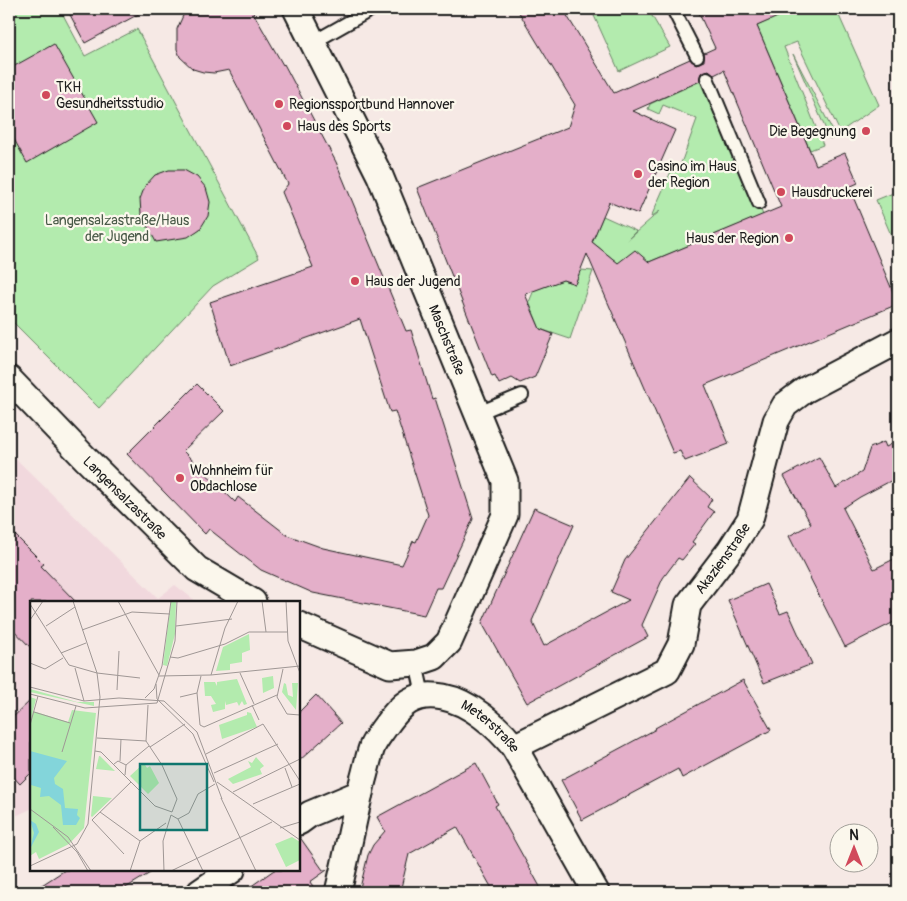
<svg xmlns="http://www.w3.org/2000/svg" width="907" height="901" viewBox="0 0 907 901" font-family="Pangolin,sans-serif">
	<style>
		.built { fill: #f1d8dd }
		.green { fill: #b3ebae; stroke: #688465 }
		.building { fill: #e4afc9; stroke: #1c1c1c; fill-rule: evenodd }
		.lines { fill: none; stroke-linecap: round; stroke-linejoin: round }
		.service-casing { stroke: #1c1c1c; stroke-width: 16 }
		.minor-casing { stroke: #1c1c1c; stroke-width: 29 }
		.service { stroke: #fbf7ec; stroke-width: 12 }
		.minor { stroke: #fbf7ec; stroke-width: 25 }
		.poi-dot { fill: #d1495b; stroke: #fbf7ec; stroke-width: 2 }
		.labels { text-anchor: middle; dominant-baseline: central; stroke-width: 4.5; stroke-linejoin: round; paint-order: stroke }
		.poi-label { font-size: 14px; fill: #1c1c1c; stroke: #fbf7ec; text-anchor: start }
		.park-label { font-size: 14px; fill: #495a48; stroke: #fbf7ec }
		.street-label { font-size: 14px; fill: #1c1c1c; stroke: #fbf7ec }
		.inset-road { fill: none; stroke: #9f9795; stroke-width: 1 }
		.view { fill: #0f766e; fill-opacity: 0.15; stroke: #0f766e; stroke-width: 2.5 }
		.inset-edge { fill: none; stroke: #1c1c1c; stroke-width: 2.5 }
	</style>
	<rect width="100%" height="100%" fill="#f6e9e5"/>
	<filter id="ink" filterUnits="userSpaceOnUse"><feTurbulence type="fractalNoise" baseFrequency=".02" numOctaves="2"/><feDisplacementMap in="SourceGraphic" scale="10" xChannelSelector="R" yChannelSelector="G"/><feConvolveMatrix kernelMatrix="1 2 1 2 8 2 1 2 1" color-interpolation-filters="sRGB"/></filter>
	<g filter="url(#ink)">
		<path class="built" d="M9,452l149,146 17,-13 22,17h-166v207l-22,10z"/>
		<path class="green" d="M9,9h51l25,47 52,-27 122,229 -46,28 -114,122 -90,-90z
			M591,9h57l22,38 -51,24z
			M794,9h42l43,96 -39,27 -43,-90 -13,5 39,98 -13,5 -53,-124z
			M793,54l43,83 -6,2z
			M707,78l56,137 -114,47 -31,1 -26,-21 11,-26 33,15 -9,9 33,-29 -9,6 22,-50 6,2 18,-50 -34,-14 -4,9 -11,-5 2,-5z
			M898,191v60l-22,-51z
			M581,270l12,1 -23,68 -30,-10 -11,-27 5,-12 29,-10 12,4z"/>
		<path class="building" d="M67,9h81l-63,34z
			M186,9h65l32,56 1,-1 52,98 70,169 5,-1 21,69 3,-1 38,121 -32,69h-5l-12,27 -111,-22 -52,-23 -52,-41 -4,5 -78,-80 70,-70 27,27 -41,40 52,51 3,-5 49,38 36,13 79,17 11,-24 3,1 12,-27 -33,-104 -5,1 -30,-93 -130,47 -20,-64 103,-35 -31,-75 6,-8 -59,-114 -15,3 -11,-1 -10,-3 -13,-12 -3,-8v-20z
			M517,9h46l51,84 76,-34 6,5 8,-3v-8l11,-5 -18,-39h99l-39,17 59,139 29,-12 13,30 -9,4 49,117 -193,81 24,59 -44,17 -5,-10 -7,2 -86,-199 -12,30 -12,-4 -38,14 15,35 13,5 -18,43 -15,6 -8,-5 -13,6 -4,-8 -3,1 -75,-189 151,-61 7,-22zM709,70l5,5 10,-5 57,137 -132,55 -14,-12 -17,13 -26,-21 17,-40 29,12 37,-84 -42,-19 67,-30 1,-8z
			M54,44l44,78 -71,41 -18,-33v-61z
			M169,170h15l13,7 9,11 4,14 -2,14 -8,13 -12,8 -32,5 -15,-28 -1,-15 5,-13 10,-11z
			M898,441v36l-38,20 -17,11 31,61 24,-12v63l-53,27 -56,-111 22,-12 -27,-48 35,-19 17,31 26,-16 8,-24 14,-6 2,5z
			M690,478l22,21 -5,8 7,5 -22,30 3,2 -13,16 -4,-2 -15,20 -21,47 6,12 -121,66 -45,-80 52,-115 40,17 -42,96 12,25 85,-46 -18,-8 14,-32z
			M9,529l35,35 -3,2 35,36h-45v46l-22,-23z
			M766,584l14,30 8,-3 24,53 -48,19 -36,-83z
			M743,680l28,50 -89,48 -4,-9 -96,51 -21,-40 95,-51 -1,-1z
			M316,695l25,28 -42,38v-49z
			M31,700v73l-11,11 -11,-12v-51z
			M476,763l22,41 -3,2 48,86h-49l-37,-65 -48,27 -9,38h-41l9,-37 5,-10 12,-14 -8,-14z
			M299,836l24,34h4l-17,12 7,10h-74l31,-22h25z
			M65,870h90l-36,22h-88z"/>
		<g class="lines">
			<defs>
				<path id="service" d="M673,9l24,47
					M312,43l60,-34
					M707,78l52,125
					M476,414l46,-19
					M416,663l7,32"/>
				<g id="minor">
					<path id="s1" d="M296,9l84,167 125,305v34l-56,127 -15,15 -18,6 -26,2 -91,-40"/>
					<path id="s2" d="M9,379l77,80 111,110 56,33"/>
					<path id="s3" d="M514,747l153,-76 14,-27 7,-39 42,-55 20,-31 26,-98 9,-16 20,-15 93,-49"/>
					<path d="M299,822l11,-8 50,-21"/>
					<path d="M200,892l32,-22"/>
					<path id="s4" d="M338,892c9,-37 16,-75 25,-112 3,-10 5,-22 9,-33 3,-7 8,-13 12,-19 16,-23 30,-37 59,-31 27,5 54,29 71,50l82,145"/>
				</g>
			</defs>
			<use href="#service" class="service-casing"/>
			<use href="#minor" class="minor-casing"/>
			<use href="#service" class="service"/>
			<use href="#minor" class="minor"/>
		</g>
	</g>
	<g class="poi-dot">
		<circle cx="46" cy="95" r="5"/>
		<circle cx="279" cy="104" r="5"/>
		<circle cx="287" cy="126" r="5"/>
		<circle cx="866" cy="131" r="5"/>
		<circle cx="638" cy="174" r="5"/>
		<circle cx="781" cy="192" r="5"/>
		<circle cx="789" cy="238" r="5"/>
		<circle cx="355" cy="281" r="5"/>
		<circle cx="180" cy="478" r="5"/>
	</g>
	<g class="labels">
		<g class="poi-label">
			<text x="56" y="87">TKH<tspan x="56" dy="16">Gesundheitsstudio</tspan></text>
			<text x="289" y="104">Regionssportbund Hannover</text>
			<text x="297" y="126">Haus des Sports</text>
			<text x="856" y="131" text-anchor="end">Die Begegnung</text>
			<text x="648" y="166">Casino im Haus<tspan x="648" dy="16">der Region</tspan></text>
			<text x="791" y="192">Hausdruckerei</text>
			<text x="779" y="238" text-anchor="end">Haus der Region</text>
			<text x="365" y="281">Haus der Jugend</text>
			<text x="190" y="470">Wohnheim für<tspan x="190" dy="16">Obdachlose</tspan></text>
		</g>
		<g class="park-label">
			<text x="117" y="220">Langensalzastraße/Haus<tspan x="117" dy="16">der Jugend</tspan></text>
		</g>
		<g class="street-label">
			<text stroke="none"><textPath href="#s1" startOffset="364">Maschstraße</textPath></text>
			<text stroke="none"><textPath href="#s2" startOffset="166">Langensalzastraße</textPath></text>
			<text stroke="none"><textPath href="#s3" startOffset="299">Akazienstraße</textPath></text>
			<text stroke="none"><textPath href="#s4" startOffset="300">Meterstraße</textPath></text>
		</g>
	</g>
	<g transform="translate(30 601)">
		<rect width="270" height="270" fill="#f6e9e5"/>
		<path d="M141,0h5l-1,33 -8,32 -4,-1zM219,33l1,16 -8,3v9l-12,2v6l-14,1 7,-24zM243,75l1,12 -11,5 -1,-15zM207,78l10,25 -3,1 -2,-4 -3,5 -2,-4 -11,3 -1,-4v8l-12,3 -2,-7 5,-1 -5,-8h-6l-1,-14h11l2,4v-4zM254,82l2,1 2,11 5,2 -1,-14h6l-2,27 -14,-18zM0,88l47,13h17v4l-64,-14zM0,96l6,2 -3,12 35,11 4,-12 24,3 -12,115 -15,16 -30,15 -3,-7 -6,4zM217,111l4,1 6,14 -35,12 -3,-14 28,-10zM69,155h1l15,15 -19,-2zM226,156l8,9 -4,3 2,5 -29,10 -5,-5 23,-12 -3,-6 4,2zM114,162l3,5 3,-2 9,17 -11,11 -18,-18zM63,195l19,2 -20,19 -1,-1zM262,236l8,5v18l-14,7 -11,-23z" fill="#b3ebae"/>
		<path d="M0,150l37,10 -13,17 1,6 8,5 2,19 13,1 -1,6 3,3 -4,7h-13l-2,-20 -12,-9 -9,1 1,-9 -10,-3zM0,219l6,4 3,8 -9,17 4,-16z" fill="#83d5da"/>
		<path class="inset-road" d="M88,0l41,74M232,0l4,31M256,0l2,40 12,32M0,3l39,61 28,8 43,5M0,19l13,-19M16,25l29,-19M146,25l56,-7M52,29l50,-18 38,2M31,52l25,-10M140,56l8,1 47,-14 24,-12h38M0,62l15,6 18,-11M45,67l9,33M253,68l-6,28 10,17 13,1M210,72l14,31M181,74l14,-47 13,-27M129,75l52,-1 89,-9M126,83l1,15 36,35 21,48M0,86l54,14 35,-3 45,3 33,31 25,67M87,89l2,-39M0,93l55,14 72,-5 18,-62 2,-40M150,96l17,-4M115,97l9,-9 8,-23 9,-65M222,104l7,15M4,111l36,11M0,124l8,-29M170,124l4,2 73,-32M170,124l-3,-32 4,-17M67,137l49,3M120,146l35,-23M65,150l6,1 54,54 17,6 5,-13 -15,-34 -16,-24 2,-36M32,151l14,-46M176,153l57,-30 37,57M90,160l1,-22M84,163l4,-3 8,4 -1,10M96,164l23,-19M255,167l7,19M184,172l64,-29M187,181l83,58M203,191l67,-33M191,197l35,73M223,203l47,-20M0,208l38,28 23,34M70,211l40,29M148,218l11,-6 9,-19 17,-10M62,219l39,-38M62,219l32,34M23,226l24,25 11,19M250,227l20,-6M0,265l47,-22 11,-20 12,-127 -3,-24 -24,-72M100,270l10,-30 26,-18M134,270l-1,-30 8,-26 7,4 25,52M141,270l101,-49"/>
		<path class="view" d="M110,163h67v66h-67z"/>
		<rect width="270" height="270" class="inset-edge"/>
	</g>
	<rect width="907" height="901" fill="none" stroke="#fbf7ec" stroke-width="30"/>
	<rect x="15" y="15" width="877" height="871" fill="none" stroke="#1c1c1c" stroke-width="2" filter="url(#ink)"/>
	<g transform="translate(854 848)"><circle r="24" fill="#fbf7ec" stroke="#a29f99"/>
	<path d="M0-4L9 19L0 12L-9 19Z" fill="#d1495b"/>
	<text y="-8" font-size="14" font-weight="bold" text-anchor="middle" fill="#1c1c1c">N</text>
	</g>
</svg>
